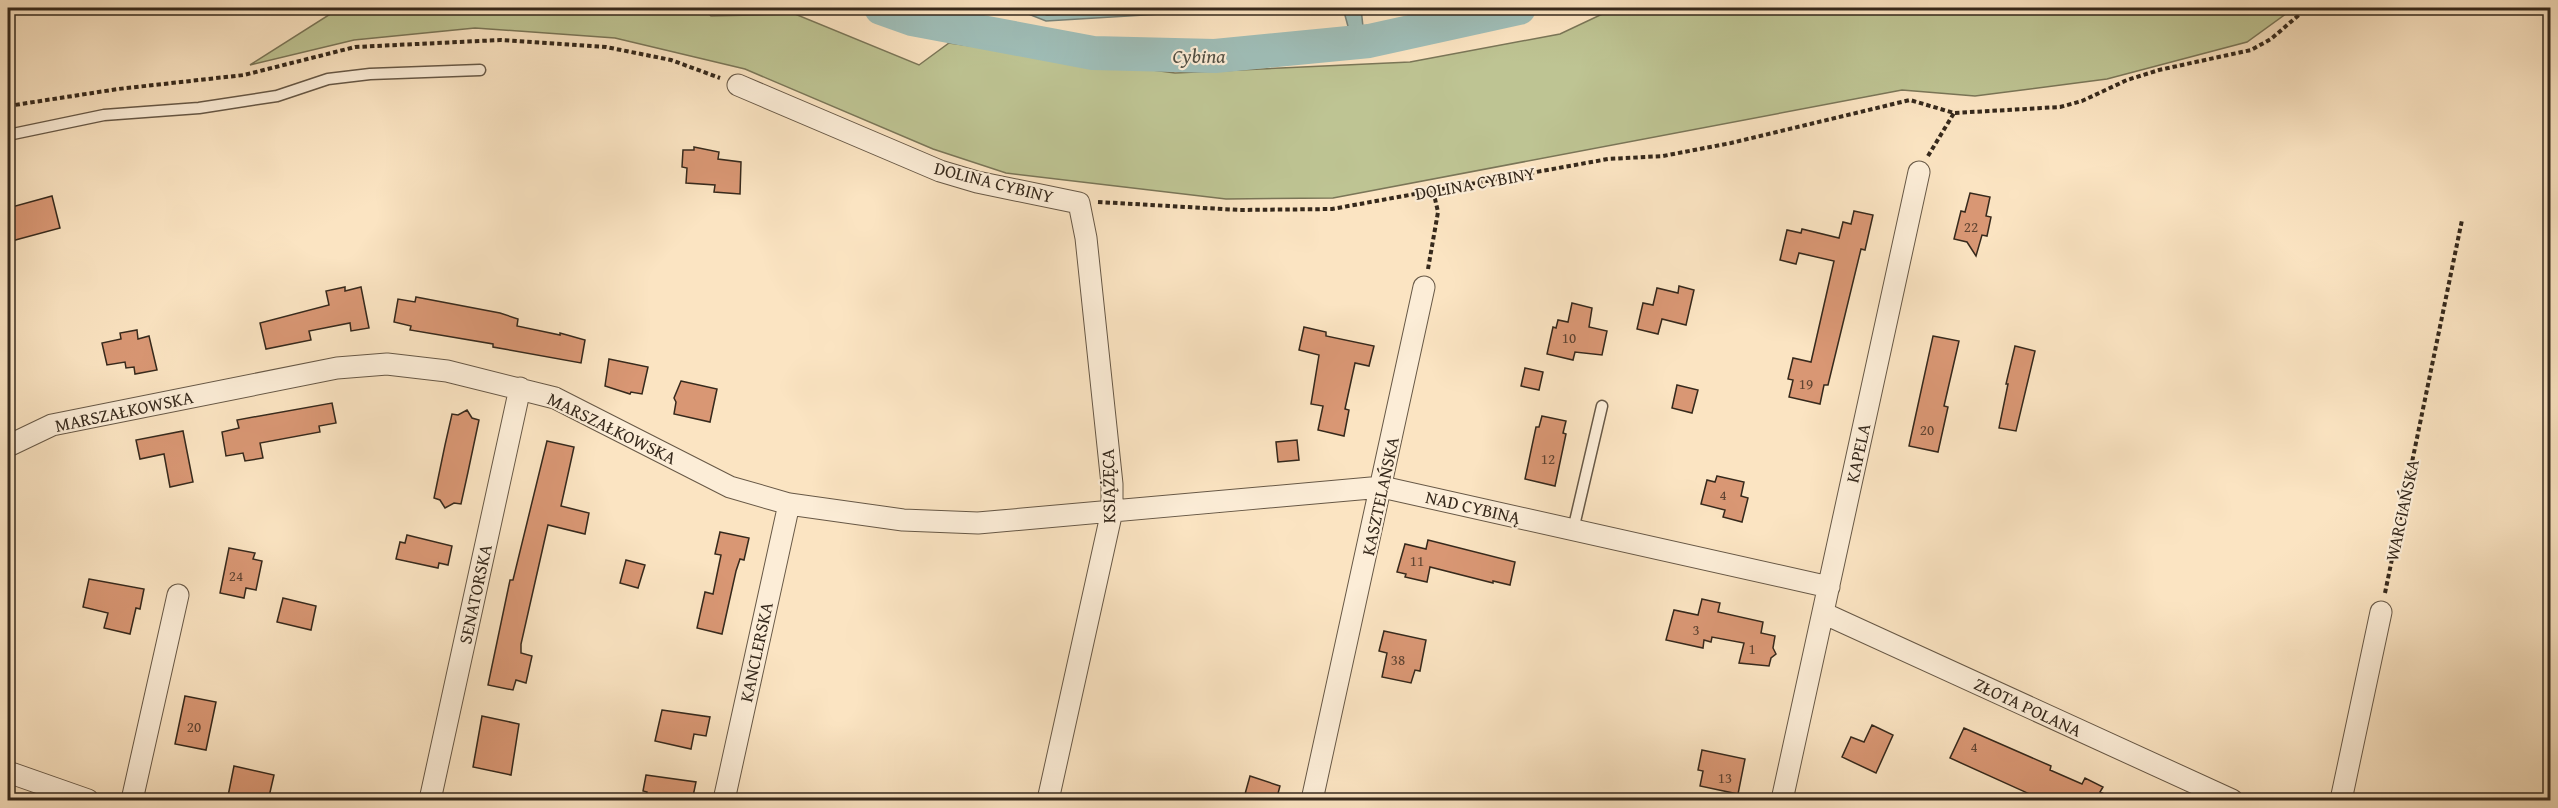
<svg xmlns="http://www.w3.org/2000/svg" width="2558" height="808" viewBox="0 0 2558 808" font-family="'Gentium Book Plus',serif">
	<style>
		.green { fill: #bec493; stroke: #7a7658; stroke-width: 1.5 }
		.water { fill: #9fbeb8; stroke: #75827a; stroke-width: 1.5 }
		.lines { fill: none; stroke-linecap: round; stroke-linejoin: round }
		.shore { stroke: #6a746a; stroke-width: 1.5 }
		.river { stroke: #9fbeb8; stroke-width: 34 }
		.building { fill: #d99774; stroke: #36291c; stroke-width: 1.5 }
		.lane-casing { stroke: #675846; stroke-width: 13 }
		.street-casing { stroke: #675846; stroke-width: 23 }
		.path { stroke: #36291c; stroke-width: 4; stroke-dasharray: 4.5 3; stroke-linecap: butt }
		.lane { stroke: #fcedd7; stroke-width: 10 }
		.street { stroke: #fcedd7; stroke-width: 21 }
		.labels { text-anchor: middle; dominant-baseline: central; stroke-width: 4.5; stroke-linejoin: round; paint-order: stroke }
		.number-label { font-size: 15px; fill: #5f4432 }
		.street-label { font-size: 18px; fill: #36291c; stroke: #fcedd7 }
		.water-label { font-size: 20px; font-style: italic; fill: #504e43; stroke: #fcedd7 }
	</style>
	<rect width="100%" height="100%" fill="#fbe4c2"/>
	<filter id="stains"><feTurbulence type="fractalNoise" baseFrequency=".00333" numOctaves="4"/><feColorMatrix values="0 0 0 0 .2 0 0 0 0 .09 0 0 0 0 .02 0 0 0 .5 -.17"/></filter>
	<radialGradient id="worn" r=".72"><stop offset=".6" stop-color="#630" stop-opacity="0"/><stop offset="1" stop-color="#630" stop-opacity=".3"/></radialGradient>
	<path class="green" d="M364,8h339l8,8 84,-2 124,51 30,-22 226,30 235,-11 150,-28 55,-26h679l-47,34 -140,37 -132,17 -73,-6 -569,108 -107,1 -220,-26 -73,-24 -188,-80 -130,-31 -140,-10 -121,12 -104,25 85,-54z"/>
	<path class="water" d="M1013,8h247l-214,13z
		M1343,8h18l2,19 -14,3z"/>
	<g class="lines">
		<path class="shore" d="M1029,8l18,7 127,-7"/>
		<path class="river" d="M881,8l31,11 181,34 122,3 154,-15 150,-33"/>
	</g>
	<path class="building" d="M694,147l25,5 -1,7 23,3 -1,32 -26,-2 1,-7 -29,-2 1,-15 -5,-1 1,-17h11z
		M1970,193l20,4 -4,19 5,1 -4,19 -5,-1 -6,21 -9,-14 -13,-3 7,-28 4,1z
		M52,196l8,32 -52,14v-34z
		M1854,211l19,4 -8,35 -4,-1 -33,136h-4l-4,19 -31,-7 4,-17 -5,-1 5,-21 18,4 23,-101 -35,-8 -3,11 -16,-4 7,-30 14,3 1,-4 37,9 4,-16 8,2z
		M1679,286l15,4 -8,35 -24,-6 -4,15 -21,-5 6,-26 10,2 4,-17 21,5z
		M345,287v4l16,-4 8,41 -18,3 -1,-8 -41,8 2,9 -45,9 -6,-26 69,-18 -3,-14z
		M416,297l84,16 18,6 -1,7 43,9v-2l25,7 -4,23 -88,-16v-3l-83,-14 1,-4 -17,-4 4,-23 17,3z
		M1572,303l20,5 -3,19 18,4 -5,24 -27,-3 -2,8 -26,-6 6,-27 3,1 2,-8 10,2z
		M1304,327l22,5v4l48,10 -5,20 -14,-3 -10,46 4,1 -5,26 -26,-6 5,-24 -12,-2 8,-49 -20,-5z
		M137,330l1,9 11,-3 8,34 -22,4 -1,-7 -8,1 -1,-6 -18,3 -5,-22 19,-4 -1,-6z
		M1933,336l26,5 -15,65 4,1 -10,45 -29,-6z
		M2015,346l20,5 -19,80 -17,-3 9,-44h-2z
		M609,359l39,8 -6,27 -11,-2 -1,2 -25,-8z
		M1525,368l18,4 -4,18 -18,-4z
		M681,381l36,8 -7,33 -36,-8 2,-12 -2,-4z
		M1677,385l21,5 -6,23 -20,-5z
		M332,403l4,20 -17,3 1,6 -60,11 3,15 -18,3 -2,-8 -17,3 -4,-24 17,-4 -2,-8z
		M467,410l5,8 7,2 -11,52 -7,32 -7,-1 -9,5 -5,-8 -6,-2 11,-53 7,-31 6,1z
		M1542,416l24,5 -3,12 3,1 -11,52 -30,-7 11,-52h3z
		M183,431l10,51 -23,5 -6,-33 -24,5 -4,-19z
		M1297,440l2,20 -21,2 -2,-20z
		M547,441l27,6 -13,59 28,7 -4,21 -37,-9 -27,119v9l11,3 -6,27 -10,-3 -3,10 -25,-5 22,-105h3z
		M1717,476l27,6 -3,14 7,2 -6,24 -19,-5 2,-7 -24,-6 6,-24 8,2z
		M720,532l29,6 -5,22 -4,-1 -4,12 -14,63 -25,-6 8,-36 8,2 8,-39 -6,-1z
		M407,535l45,11 -4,19 -9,-2 -1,5 -42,-9 4,-17 5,1z
		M1428,540l87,22 -5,23 -17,-4v2l-63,-16 -3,15 -22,-5 1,-3 -9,-2 8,-28 21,5z
		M229,548l26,5 -2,6 9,2 -6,29 -10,-2 -2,10 -24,-5z
		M626,560l19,5 -7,23 -18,-5z
		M89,579l55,10 -4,20 -4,-1 -6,26 -26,-6 4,-15 -25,-6z
		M283,598l33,8 -5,24 -34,-8z
		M1702,599l18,4 -2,9 45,10 -2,11 14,3 -2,12 3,6 -5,4 -2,8 -30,-3 5,-20 -32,-6 -1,5 -7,-2 -1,8 -37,-8 8,-30 24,5z
		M1384,631l42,9 -6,31 -5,-1 -4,13 -29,-6 5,-24 -8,-2z
		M185,696l31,6 -10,48 -31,-6z
		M662,710l48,7 -4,19 -12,-2 -3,15 -36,-8z
		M482,716l37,8 -8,51 -38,-8z
		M1872,725l21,10 -17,38 -34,-16 9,-20 13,5z
		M1964,728l87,38 -1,4 32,14 3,-6 18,9 -3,5 19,9h-74l-95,-43z
		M1702,750l43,9 -7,35 -38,-8 3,-15 -5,-1z
		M234,766l40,9 -6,26h-41z
		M646,775l50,7 -4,19h-47l2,-9 -4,-1z
		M1250,776l30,10 -4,15h-22l1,-4 -10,-3z"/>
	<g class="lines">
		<defs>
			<path id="lane" d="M8,135l96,-20 95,-7 78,-12 51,-17 42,-5 110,-4
				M1573,530l29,-124"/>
			<path id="street" d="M738,85l202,86 37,11 102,21 7,35 26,246v27l-64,289
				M8,446l44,-21 285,-57 50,-4 60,7 108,27 175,89 59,17 114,16 75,3 404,-36 447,100
				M1823,613l409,187
				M8,772l80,28
				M132,800l46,-205
				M430,800l90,-412
				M724,800l65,-296
				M1312,800l112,-513
				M1782,800l137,-628
				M2341,800l40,-188"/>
		</defs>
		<use href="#lane" class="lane-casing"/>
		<use href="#street" class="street-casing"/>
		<path class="path" d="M8,106l110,-17 126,-14 111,-28 145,-7 106,7 65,13 49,18
			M1928,156l26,-43
			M1098,202l142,8 92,-1 276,-50 55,-3 68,-13 179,-43 44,13 106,-6 22,-6 45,-21 32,-10 92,-20 20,-11 36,-31
			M1428,269l10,-57 -5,-22
			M2385,593l77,-373"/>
		<use href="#lane" class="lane"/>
		<use href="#street" class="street"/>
	</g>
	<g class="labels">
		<g class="number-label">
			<text x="1971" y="226">22</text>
			<text x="1569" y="337">10</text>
			<text x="1806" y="383">19</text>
			<text x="1927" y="429">20</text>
			<text x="1548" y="458">12</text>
			<text x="1723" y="494">4</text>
			<text x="1417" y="560">11</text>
			<text x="236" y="575">24</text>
			<text x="1696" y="629">3</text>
			<text x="1752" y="648">1</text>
			<text x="1398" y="659">38</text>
			<text x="194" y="726">20</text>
			<text x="1974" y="746">4</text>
			<text x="1725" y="777">13</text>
		</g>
		<g class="street-label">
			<text transform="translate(994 182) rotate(14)">DOLINA CYBINY</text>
			<text transform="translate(1475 183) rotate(-10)">DOLINA CYBINY</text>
			<text transform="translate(124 411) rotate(-12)">MARSZAŁKOWSKA</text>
			<text transform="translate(612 428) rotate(26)">MARSZAŁKOWSKA</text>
			<text transform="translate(1858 453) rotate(-78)">KAPELA</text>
			<text transform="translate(1108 486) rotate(-91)">KSIĄŻĘCA</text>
			<text transform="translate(1380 496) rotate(-78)">KASZTELAŃSKA</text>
			<text transform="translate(1473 507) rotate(13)">NAD CYBINĄ</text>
			<text transform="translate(2402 510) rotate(-78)">WARCIAŃSKA</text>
			<text transform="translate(475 594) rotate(-78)">SENATORSKA</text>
			<text transform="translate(756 652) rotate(-78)">KANCLERSKA</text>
			<text transform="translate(2028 707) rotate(25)">ZŁOTA POLANA</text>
		</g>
		<g class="water-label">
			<text x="1199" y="55">Cybina</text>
		</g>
	</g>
	<rect width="2558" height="808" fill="none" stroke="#fbe4c2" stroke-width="30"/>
	<rect x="9" y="9" width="2540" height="790" fill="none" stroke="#36291c" stroke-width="3"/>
	<rect x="15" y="15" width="2528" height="778" fill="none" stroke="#36291c" stroke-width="1.5"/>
	<rect width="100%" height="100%" filter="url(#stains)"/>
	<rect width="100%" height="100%" fill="url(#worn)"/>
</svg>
